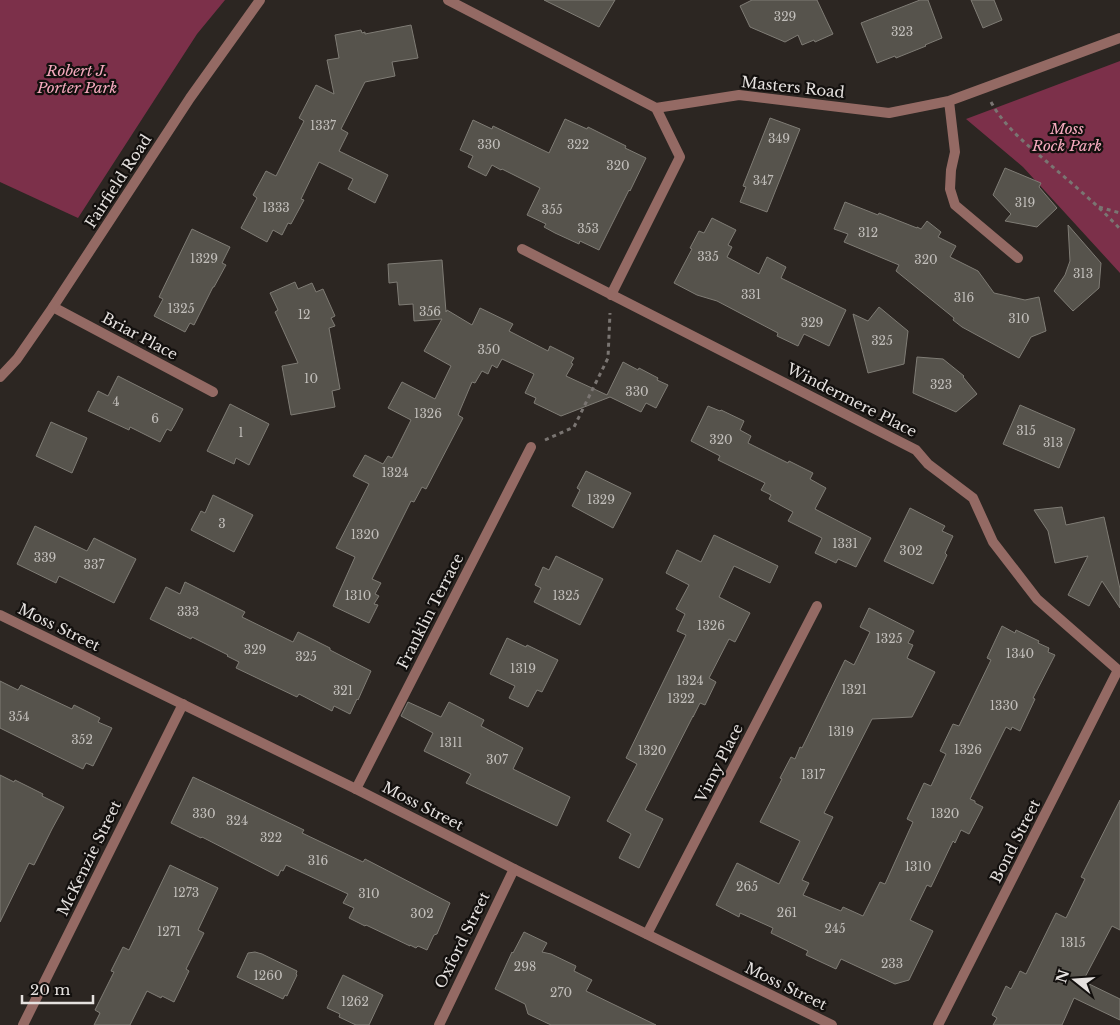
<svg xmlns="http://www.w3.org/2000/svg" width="1120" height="1025" viewBox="0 0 1120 1025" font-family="'Libre Baskerville',serif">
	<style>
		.green { fill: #7c304a }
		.building { fill: #56534c; stroke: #7f7c75 }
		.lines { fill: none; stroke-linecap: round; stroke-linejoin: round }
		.path { stroke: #7a7572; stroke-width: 3; stroke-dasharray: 4 4; stroke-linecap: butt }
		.minor { stroke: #946a64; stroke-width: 10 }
		.tertiary { stroke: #946a64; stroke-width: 10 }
		.labels { text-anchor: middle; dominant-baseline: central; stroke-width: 4.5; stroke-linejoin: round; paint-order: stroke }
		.number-label { font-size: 12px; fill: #c1beba }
		.park-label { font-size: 15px; font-style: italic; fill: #f4a9bd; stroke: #13100e }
		.street-label { font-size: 15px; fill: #e5e1df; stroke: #13100e }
	</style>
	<rect width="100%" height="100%" fill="#2c2622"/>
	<path class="green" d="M0,0h225l-28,34 -119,184 -78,-36z
		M1120,61v212l-97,-106 -57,-48z"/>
	<path class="building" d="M544,0h71l-16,27z
		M752,0h65l16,34 -18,8 -1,-2 -12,5 -4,-10 -13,7 -35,-15 -10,-21z
		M920,0h8l14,38 -17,7 1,1 -30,12 -1,-2 -18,7 -16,-40z
		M971,0h23l8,20 -19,8z
		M411,25l7,33 -26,4 3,14 -30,6 -24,47 7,4 -9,18 49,24 -13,28 -27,-14 5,-10 -34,-17 -18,37 3,1 -13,24 -3,-1 -6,12 -9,-5 -6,12 -26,-14 16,-30 -4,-3 13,-24 10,5 28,-55 -5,-3 17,-33 18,9 -7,-34 12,-2 -4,-23 26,-5 1,3 3,-1v2z
		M770,118l30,11 -33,83 -27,-10 6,-15 -3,-1z
		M565,119l22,10 1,-2 38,19 -1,2 21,10 -16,33 -1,-1 -30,60 -19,-9 -1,3 -24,-11 -11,-6 2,-3 -19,-9 13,-27 -38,-19 -1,1 -9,-5 -6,11 -18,-9 5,-11 -13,-6 13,-30 19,9 1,-3 56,27z
		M1005,168l36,15 -2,4 18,21 -20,19 -32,-6 6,-7 -18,-19z
		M845,202l33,13 1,-2 38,15v-1l4,2 6,-8 14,11 -3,5 18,9 -6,11 28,14 16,22 31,7 14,-3 7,34 -15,6 -12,21 -57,-31 -9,-7 1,-2 -58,-47 3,-6 -55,-23 4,-8 -14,-5z
		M712,218l24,12 -8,15 4,2 -5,10 32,17 8,-17 19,10 -5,11 65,32 -17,36 -25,-12 -6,12 -21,-10 1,-3 -61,-32 -20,-6 -23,-12 18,-34 -2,-1 9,-17 5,2z
		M1068,225l33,38 -2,25 -26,23 -19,-20 11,-16 5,-14z
		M192,229l38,18 -8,16 4,2 -12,22h-1l-19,38 -4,-2 -5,9 -31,-16 9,-17 -4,-2z
		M442,260l4,52 1,-2 25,15 8,-17 33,16 -4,7 39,20 2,-5 24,12 -3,5 2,1 -7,12 41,19 16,-33 15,8 1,-2 19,10 -1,2 11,5 -12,23 -10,-5 -5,9 -31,-15 -49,19 -27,-13 2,-5 -11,-5 9,-19 -32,-15 -5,9 -5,-3 -4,9 -6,-3 -7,12 -3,-1 -14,33 5,3 -37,71 -4,-2 -8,15 -3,-1 -39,78 9,4 -6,11 4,2 -5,8 4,1 -9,18 -36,-17 22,-49 -19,-9 33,-64 -16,-8 12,-21 18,9 5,-8 4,2 19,-38 -23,-12 14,-26 33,17 16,-33 -27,-15 18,-32 -28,2 -1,-17 -14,1 -2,-23 -8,1 -1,-19z
		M295,282l3,7 14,-6 4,9 7,-3 12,27 -4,2 4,8 -6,2 11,61 -8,2 3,16 -44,8 -9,-49 16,-3 -23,-51 3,-2 -8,-17z
		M879,307l29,24 -4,33 -36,9 -15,-59 15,7z
		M917,357l26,2 21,17 -1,1 14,17 -21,18 -43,-19z
		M118,376l65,33 -9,17 -3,5 -4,-2 -7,13 -30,-15 -1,3 -41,-19 10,-20 10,5z
		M230,404l39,20 -20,41 -13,-7 -2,6 -27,-13z
		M1020,405l55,24 -16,39 -56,-24z
		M708,406l12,5 1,-1 23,11 -4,9 11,6 -3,7 40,20 1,-2 24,12 -3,6 16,9 -11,21 56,29 -15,29 -18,-8 -2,4 -21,-10 7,-15 -34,-17 5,-9 -24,-13 2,-4 -10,-5 4,-7 -47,-23 2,-4 -29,-15z
		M51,422l36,16 -15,35 -36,-17z
		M586,471l45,22 -18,35 -41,-22 8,-16 -3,-2z
		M213,495l40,20 -19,37 -43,-22 10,-19 4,2z
		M1062,507l4,18 38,-8 16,72v19l-18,-27 -13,25 -21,-11 20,-39 -33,7 -7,-32 -14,-21z
		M910,508l35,18 -3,5 11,5 -8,17 2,2 -14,29 -49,-23z
		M35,526l52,25 7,-13 42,21 -22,44 -55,-27 -3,7 -39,-19z
		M714,535l64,31 -8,17 -36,-17 -15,31 31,16 -15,29 -6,-3 -20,39 7,4 -11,23 -5,-2 -7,14v-1l-48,94 18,9 -24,49 -20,-10 12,-24 -24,-13 30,-57 -11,-6 60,-123 -9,-4 8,-17 -9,-5 13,-24 -23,-12 11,-23 24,12z
		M556,556l47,23 -23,46 -46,-23 7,-14 -6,-3 8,-18 6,3z
		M185,582l60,30 -3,5 51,25 5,-10 32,16v2l41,21 -13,29 -1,-1 -7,15 -16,-8 -2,5 -33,-17 -2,3 -61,-29 3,-6 -12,-6 1,-1 -36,-18 -1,2 -41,-20 16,-32 14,7z
		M869,608l45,23 -6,12 5,2 -6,13 28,14 -23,45 -40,2 -48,94 9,4 -31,63 7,3 -6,12 38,16 2,-4 20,9 17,-34 5,2 28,-62 -6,-3 17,-36 7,3 15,-32 -6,-3 13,-27 6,2 32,-66 -4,-2 15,-32 13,7 1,-3 23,11 -1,2 11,5 -1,4 7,3 -22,43 2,1 -15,32 -8,-4 -1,3 -5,-3 -36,72 5,2v2l8,4 -14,27 -8,-4 -6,13 -2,-2 -22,46 -4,-2 -17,35 23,11 -24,49 -14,4 -54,-25 -5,10 -30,-14 2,-4 -37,-18 2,-5 -33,-15 -1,4 -23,-12 21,-42 42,21 21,-43 -40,-19 22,-43 -2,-1 11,-21 4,2 5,-12 2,1 43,-88 9,5 16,-33 -10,-5z
		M507,638l19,9 1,-2 31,15 -16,32 -5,-2 -9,17 -19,-9 6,-12 -25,-12z
		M0,681l18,9 3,-5 51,24 2,-4 26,13 -2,4 14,6 -19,38 -7,-3 -3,6 -83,-41z
		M408,702l33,15 8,-15 35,18 -3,6 42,22 -10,21 57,28 -13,29 -91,-43 5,-9 -47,-23 9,-18 -32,-17z
		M0,775l14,7 1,-2 28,14 -1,2 22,11 -12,22 -18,36 -5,-2 -29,59z
		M193,777l111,53 -2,3 61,29 2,-3 85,44 -13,31 -3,1 -7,15 -9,-4 -2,2 -6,-3v1l-44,-21 -1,1 -16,-8 5,-10 -11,-5 5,-9 -62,-29 -3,6 -2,-1 -3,6 -76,-39 -1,1 -30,-15z
		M1120,800v130l-8,-4 -29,55 37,18v21l-46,-22 -12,27h-69l4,-7 -5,-3 14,-29 5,3 9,-18 6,3 30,-61 10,5 19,-39 -4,-2z
		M170,865l48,23 -20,42 6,3 -18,36 3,2 -15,31 -12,-6 -1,2 -14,-7 -17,34h-36l6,-12 -5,-3 19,-38 -3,-1 12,-24 6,3z
		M524,932l23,11 -5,9 9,2 25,12 -2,5 18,9 -6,11 70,34h-105l-23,-11 -3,-10 -30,-15 17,-37 1,1z
		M255,952l7,2 35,17 -1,3 1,1 -10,21 -2,-1 -2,4 -46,-22 11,-24z
		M343,975l40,20 -14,30h-13l-17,-8 1,-3 -13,-6z"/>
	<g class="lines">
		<path class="path" d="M991,102c13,24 34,41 55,59 25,22 51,43 74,68
			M1099,207l21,6
			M545,440l29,-13 34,-69 2,-45"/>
		<path class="minor" d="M448,0l208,108 83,-13 150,18 60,-12 171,-63
			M949,101l6,51 -4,18 -1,19 5,16 63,53
			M522,249l394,201 12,14 45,34 20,44 44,57 81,71 -180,355
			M611,295l69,-138 -24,-49
			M53,307l160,85
			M356,789l175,-342
			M647,934l170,-328
			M23,1025l160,-321
			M439,1025l75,-156"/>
		<path class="tertiary" d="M0,377l17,-18 36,-52 137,-209 70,-98
			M0,615l356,174 158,80 318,156"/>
	</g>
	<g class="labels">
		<g class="number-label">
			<text x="785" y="16">329</text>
			<text x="902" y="31">323</text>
			<text x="323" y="125">1337</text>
			<text x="779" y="138">349</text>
			<text x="489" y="144">330</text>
			<text x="578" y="144">322</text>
			<text x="618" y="165">320</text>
			<text x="763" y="180">347</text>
			<text x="1025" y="202">319</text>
			<text x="276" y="207">1333</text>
			<text x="552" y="209">355</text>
			<text x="588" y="228">353</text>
			<text x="868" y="232">312</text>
			<text x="708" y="256">335</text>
			<text x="204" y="258">1329</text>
			<text x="926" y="259">320</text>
			<text x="1083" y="273">313</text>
			<text x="751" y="294">331</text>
			<text x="964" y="297">316</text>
			<text x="181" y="308">1325</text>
			<text x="430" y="311">356</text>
			<text x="304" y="314">12</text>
			<text x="1019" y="318">310</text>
			<text x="812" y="322">329</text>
			<text x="882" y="340">325</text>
			<text x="489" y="349">350</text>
			<text x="311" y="378">10</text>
			<text x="941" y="384">323</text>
			<text x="637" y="391">330</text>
			<text x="116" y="401">4</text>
			<text x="428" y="413">1326</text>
			<text x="155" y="418">6</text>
			<text x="1026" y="430">315</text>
			<text x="241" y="432">1</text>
			<text x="721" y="439">320</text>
			<text x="1053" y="442">313</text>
			<text x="395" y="472">1324</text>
			<text x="601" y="499">1329</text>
			<text x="222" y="523">3</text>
			<text x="365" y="534">1320</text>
			<text x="845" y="543">1331</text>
			<text x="911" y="550">302</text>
			<text x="45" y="557">339</text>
			<text x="94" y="564">337</text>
			<text x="358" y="595">1310</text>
			<text x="566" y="595">1325</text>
			<text x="188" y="611">333</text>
			<text x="711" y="625">1326</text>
			<text x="889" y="638">1325</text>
			<text x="255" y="649">329</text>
			<text x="1020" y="653">1340</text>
			<text x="306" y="656">325</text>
			<text x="523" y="668">1319</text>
			<text x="690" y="680">1324</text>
			<text x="854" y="689">1321</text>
			<text x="343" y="690">321</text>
			<text x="681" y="698">1322</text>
			<text x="1004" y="705">1330</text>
			<text x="19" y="716">354</text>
			<text x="841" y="731">1319</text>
			<text x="82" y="739">352</text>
			<text x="451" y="742">1311</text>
			<text x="968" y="749">1326</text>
			<text x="652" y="750">1320</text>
			<text x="497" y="759">307</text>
			<text x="813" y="774">1317</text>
			<text x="204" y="813">330</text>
			<text x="945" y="813">1320</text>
			<text x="237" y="820">324</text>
			<text x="271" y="837">322</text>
			<text x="318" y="860">316</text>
			<text x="918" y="866">1310</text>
			<text x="747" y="886">265</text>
			<text x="186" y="892">1273</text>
			<text x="369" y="893">310</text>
			<text x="787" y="912">261</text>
			<text x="422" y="913">302</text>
			<text x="835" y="928">245</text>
			<text x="169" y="931">1271</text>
			<text x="1073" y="942">1315</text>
			<text x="892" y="963">233</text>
			<text x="525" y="966">298</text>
			<text x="268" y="975">1260</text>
			<text x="561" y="992">270</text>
			<text x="355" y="1001">1262</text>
		</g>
		<g class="park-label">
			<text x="77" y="70">Robert J.<tspan x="77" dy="17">Porter Park</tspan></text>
			<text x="1067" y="128">Moss<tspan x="1067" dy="17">Rock Park</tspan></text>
		</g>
		<g class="street-label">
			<text transform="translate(793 87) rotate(6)">Masters Road</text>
			<text transform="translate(118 181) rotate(-57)">Fairfield Road</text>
			<text transform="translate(140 336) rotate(28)">Briar Place</text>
			<text transform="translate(852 400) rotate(27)">Windermere Place</text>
			<text transform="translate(430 611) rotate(-63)">Franklin Terrace</text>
			<text transform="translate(59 627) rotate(26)">Moss Street</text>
			<text transform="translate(719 763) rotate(-63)">Vimy Place</text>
			<text transform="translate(423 806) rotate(27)">Moss Street</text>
			<text transform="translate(1015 841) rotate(-63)">Bond Street</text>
			<text transform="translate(89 858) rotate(-64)">McKenzie Street</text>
			<text transform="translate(462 940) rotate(-64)">Oxford Street</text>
			<text transform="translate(786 986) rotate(26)">Moss Street</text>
		</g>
	</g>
	<g transform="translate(1075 980) rotate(287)" stroke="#13100e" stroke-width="4" paint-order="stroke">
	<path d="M0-4L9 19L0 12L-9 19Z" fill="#e5e1df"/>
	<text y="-8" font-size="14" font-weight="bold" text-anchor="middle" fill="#e5e1df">N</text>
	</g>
	<path d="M22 995v8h71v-8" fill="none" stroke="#e5e1df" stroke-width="2.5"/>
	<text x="30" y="995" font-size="15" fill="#e5e1df" stroke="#13100e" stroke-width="4" paint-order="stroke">20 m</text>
</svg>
